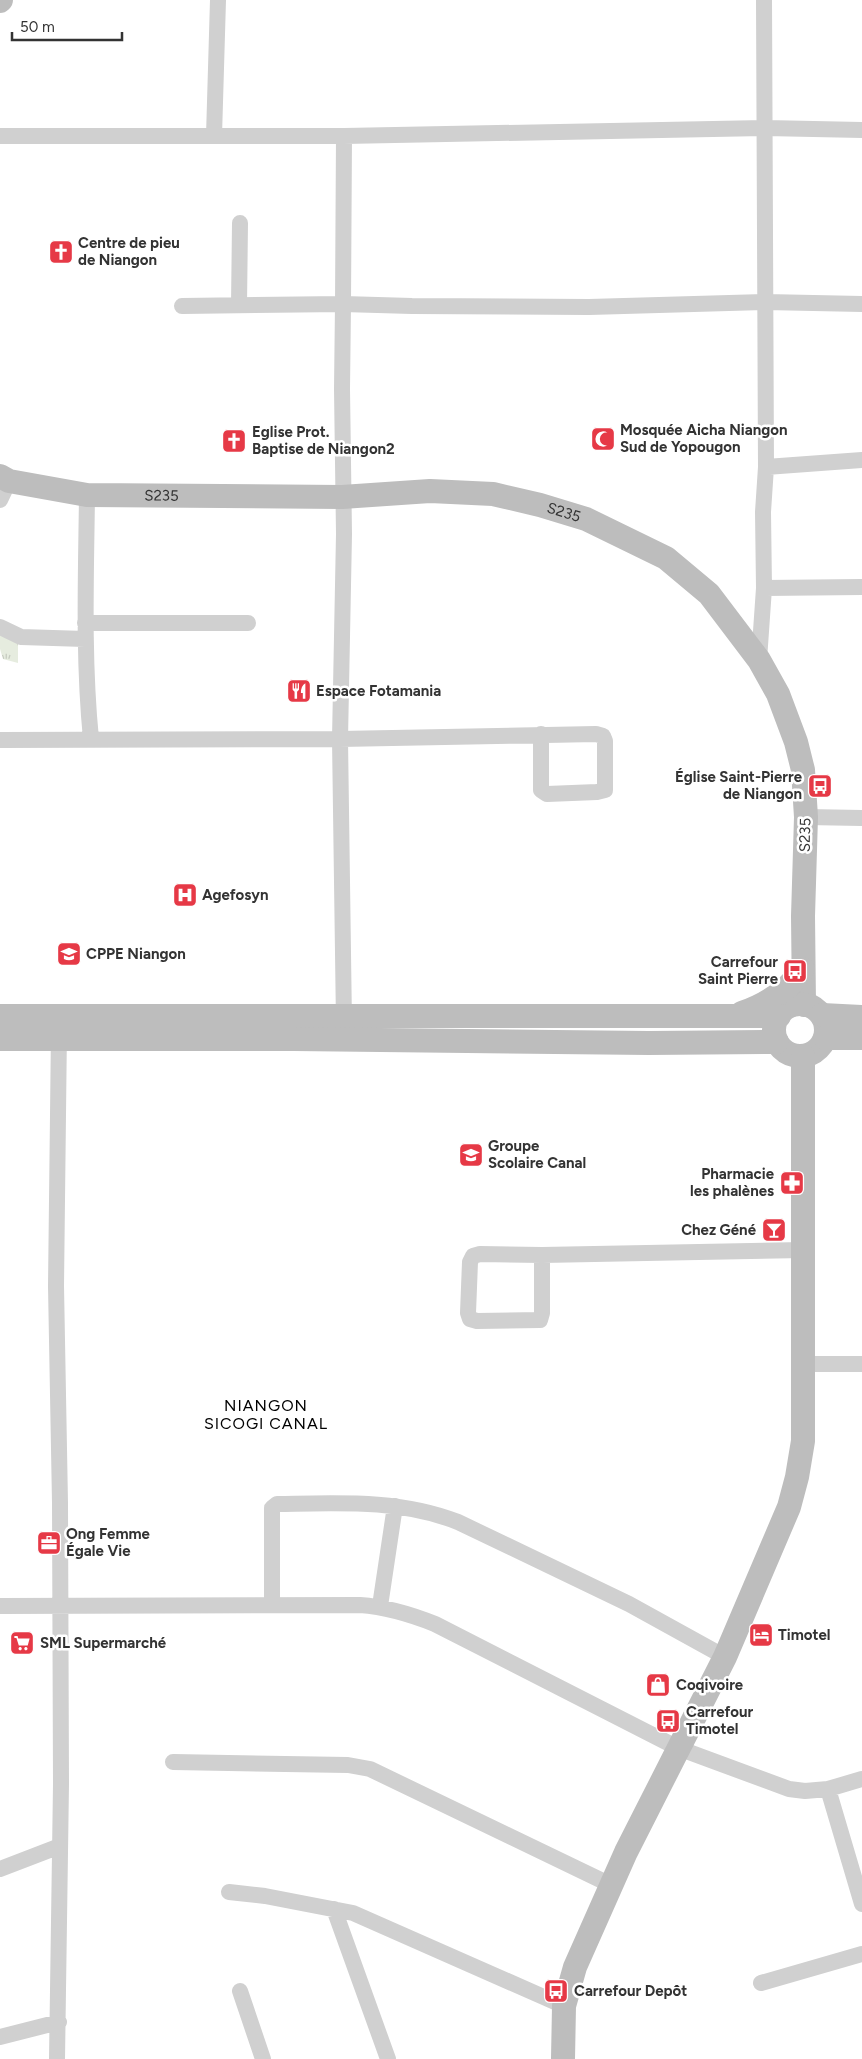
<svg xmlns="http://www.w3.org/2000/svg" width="862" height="2059" viewBox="0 0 862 2059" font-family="Figtree,sans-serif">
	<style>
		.park { fill: url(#park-tufts) }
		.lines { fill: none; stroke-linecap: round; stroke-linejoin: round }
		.street { stroke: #d0d0d0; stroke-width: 16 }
		.secondary { stroke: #bdbdbd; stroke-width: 24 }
		.labels { text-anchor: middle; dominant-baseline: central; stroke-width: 5; stroke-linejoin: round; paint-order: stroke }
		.poi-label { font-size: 15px; font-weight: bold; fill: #333; stroke: #fff; text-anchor: start }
		.street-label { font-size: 15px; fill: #333; stroke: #fff }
		.neighbourhood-label { font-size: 16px; letter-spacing: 1px; fill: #000; stroke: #fff }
	</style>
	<defs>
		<pattern id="park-tufts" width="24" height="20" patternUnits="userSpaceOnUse" patternTransform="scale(1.25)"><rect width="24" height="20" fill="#e6ecdf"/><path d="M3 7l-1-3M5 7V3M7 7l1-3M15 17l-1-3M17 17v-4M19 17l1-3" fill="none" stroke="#c6cbc0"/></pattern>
	</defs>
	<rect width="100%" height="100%" fill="#fff"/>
	<path class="park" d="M0,630l18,9v24l-15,-4 -3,-10z"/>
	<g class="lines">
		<path class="street" d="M0,136h344l421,-8 97,2
			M214,136l4,-136
			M344,136l-1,168 69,2 177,1 176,-5 97,2
			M239,305l1,-82
			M182,306l161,-2 -1,85 2,145 -4,205 4,285
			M766,467l96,-7
			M87,495c-1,82 -4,163 4,244
			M0,500l9,-19
			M764,588l98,-1
			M85,623h163
			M0,627l21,10 64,2
			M759,660l5,-72 -1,-76 3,-45 -2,-467
			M0,740l340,-1 256,-5 7,2 2,5v49l-8,2 -50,2 -6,-4v-56
			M806,817l56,1
			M542,1255v58l-2,7 -63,1 -7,-2 -2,-6 2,-51 3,-6 7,-2 62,1 262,-5
			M803,1364h59
			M272,1605v-97l5,-4c61,-1 123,-5 181,18l171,82 96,53
			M0,1606l360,-1c27,2 50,9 75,19l243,124 111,41 16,2 23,-2 34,115
			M380,1606l15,-100
			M173,1762l175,3 22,4 241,116
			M828,1789l34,-10
			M0,1869l60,-23
			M229,1892l36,4 88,17 211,93
			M334,1909l54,150
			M761,1983l101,-29
			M240,1991l23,68
			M0,2037l59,-15
			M57,2059l4,-275 -1,-281 -4,-217 3,-257"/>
		<g class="secondary">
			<path d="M0,1l1,-1"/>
			<path id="s1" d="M0,476l9,5 78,14 255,2 88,-6 63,3 47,11 46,14 80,39 43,36 50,66 19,34 18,48 7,28 3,47 -3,99 1,89"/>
			<circle cx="800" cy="1030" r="26"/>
			<path d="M742,1013c24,-8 46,-23 61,-44"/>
			<path d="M822,1015l40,2"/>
			<path d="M0,1016h779"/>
			<path d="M825,1038h37"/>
			<path d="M0,1039h294l355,4 128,-1"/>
			<path d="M563,2059l1,-53 11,-39 51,-115 99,-195 64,-150 8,-30 6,-36v-385"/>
		</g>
	</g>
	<defs>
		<symbol id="church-square" viewBox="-11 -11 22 22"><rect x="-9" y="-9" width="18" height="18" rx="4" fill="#e63946" stroke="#fff"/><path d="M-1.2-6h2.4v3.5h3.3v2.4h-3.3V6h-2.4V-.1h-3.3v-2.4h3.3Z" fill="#fff"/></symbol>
		<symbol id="mosque-square" viewBox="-11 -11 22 22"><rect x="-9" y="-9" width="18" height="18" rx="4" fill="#e63946" stroke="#fff"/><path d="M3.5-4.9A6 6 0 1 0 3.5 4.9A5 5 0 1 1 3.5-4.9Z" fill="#fff"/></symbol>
		<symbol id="restaurant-square" viewBox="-11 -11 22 22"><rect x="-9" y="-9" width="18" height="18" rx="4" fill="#e63946" stroke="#fff"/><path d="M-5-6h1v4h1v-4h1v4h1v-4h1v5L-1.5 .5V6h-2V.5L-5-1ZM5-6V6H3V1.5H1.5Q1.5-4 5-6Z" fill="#fff"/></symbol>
		<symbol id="bus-square" viewBox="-11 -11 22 22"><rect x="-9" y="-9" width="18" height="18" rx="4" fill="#e63946" stroke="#fff"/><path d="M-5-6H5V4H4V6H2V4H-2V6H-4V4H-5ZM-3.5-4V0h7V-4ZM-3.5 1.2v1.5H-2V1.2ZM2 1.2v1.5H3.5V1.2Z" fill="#fff"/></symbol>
		<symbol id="hospital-square" viewBox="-11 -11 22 22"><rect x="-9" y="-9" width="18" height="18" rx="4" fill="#e63946" stroke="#fff"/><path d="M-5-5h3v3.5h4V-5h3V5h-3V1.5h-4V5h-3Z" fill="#fff"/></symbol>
		<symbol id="school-square" viewBox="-11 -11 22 22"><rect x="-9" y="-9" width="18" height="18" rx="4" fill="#e63946" stroke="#fff"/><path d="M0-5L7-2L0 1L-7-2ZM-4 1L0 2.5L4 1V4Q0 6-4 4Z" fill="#fff"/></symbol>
		<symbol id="pharmacy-square" viewBox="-11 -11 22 22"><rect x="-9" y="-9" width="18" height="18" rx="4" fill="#e63946" stroke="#fff"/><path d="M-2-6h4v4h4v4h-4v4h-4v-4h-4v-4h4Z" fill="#fff"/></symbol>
		<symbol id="bar-square" viewBox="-11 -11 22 22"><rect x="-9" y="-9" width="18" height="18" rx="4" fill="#e63946" stroke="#fff"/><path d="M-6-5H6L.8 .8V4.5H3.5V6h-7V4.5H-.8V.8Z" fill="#fff"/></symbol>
		<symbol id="office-square" viewBox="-11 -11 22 22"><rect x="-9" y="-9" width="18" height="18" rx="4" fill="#e63946" stroke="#fff"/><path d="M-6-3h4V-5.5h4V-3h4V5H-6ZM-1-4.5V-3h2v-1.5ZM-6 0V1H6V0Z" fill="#fff"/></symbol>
		<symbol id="hotel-square" viewBox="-11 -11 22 22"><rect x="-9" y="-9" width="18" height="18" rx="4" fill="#e63946" stroke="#fff"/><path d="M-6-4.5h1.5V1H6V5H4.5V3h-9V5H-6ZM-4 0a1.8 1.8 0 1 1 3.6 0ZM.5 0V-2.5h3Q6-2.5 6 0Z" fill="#fff"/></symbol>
		<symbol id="supermarket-square" viewBox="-11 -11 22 22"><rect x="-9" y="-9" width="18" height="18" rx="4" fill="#e63946" stroke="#fff"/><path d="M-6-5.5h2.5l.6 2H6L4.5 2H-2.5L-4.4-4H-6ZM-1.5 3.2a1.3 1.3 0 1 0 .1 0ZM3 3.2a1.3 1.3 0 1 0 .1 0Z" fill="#fff"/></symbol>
		<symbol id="shop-square" viewBox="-11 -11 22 22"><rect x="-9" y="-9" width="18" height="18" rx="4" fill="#e63946" stroke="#fff"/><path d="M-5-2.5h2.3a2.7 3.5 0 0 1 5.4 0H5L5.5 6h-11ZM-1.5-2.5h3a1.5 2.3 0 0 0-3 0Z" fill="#fff"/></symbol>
	</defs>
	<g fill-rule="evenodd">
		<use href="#church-square" x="47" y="238" width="28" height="28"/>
		<use href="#mosque-square" x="589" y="425" width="28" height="28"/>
		<use href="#church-square" x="220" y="427" width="28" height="28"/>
		<use href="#restaurant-square" x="285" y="677" width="28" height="28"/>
		<use href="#bus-square" x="806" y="772" width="28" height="28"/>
		<use href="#hospital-square" x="171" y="881" width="28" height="28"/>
		<use href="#school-square" x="55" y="940" width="28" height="28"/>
		<use href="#bus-square" x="781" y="957" width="28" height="28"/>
		<use href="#school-square" x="457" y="1141" width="28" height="28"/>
		<use href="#pharmacy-square" x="778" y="1169" width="28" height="28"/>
		<use href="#bar-square" x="760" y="1216" width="28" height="28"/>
		<use href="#office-square" x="35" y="1529" width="28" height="28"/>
		<use href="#hotel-square" x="747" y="1621" width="28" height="28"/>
		<use href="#supermarket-square" x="8" y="1629" width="28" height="28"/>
		<use href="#shop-square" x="644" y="1671" width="28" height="28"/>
		<use href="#bus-square" x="654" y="1707" width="28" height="28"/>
		<use href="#bus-square" x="542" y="1977" width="28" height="28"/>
	</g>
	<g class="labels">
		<g class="poi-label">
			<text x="78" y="243">Centre de pieu<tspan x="78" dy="17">de Niangon</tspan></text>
			<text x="620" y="430">Mosquée Aicha Niangon<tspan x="620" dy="17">Sud de Yopougon</tspan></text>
			<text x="252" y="432">Eglise Prot.<tspan x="252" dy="17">Baptise de Niangon2</tspan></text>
			<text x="316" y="691">Espace Fotamania</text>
			<text x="802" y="777" text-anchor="end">Église Saint-Pierre<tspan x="802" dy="17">de Niangon</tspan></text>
			<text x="202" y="895">Agefosyn</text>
			<text x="86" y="954">CPPE Niangon</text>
			<text x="778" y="962" text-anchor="end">Carrefour<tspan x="778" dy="17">Saint Pierre</tspan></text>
			<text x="488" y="1146">Groupe<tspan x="488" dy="17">Scolaire Canal</tspan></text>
			<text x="774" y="1174" text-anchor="end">Pharmacie<tspan x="774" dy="17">les phalènes</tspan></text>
			<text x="756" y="1230" text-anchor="end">Chez Géné</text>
			<text x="66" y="1534">Ong Femme<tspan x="66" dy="17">Égale Vie</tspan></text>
			<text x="778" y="1635">Timotel</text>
			<text x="40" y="1643">SML Supermarché</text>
			<text x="676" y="1685">Coqivoire</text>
			<text x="686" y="1712">Carrefour<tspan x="686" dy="17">Timotel</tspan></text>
			<text x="574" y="1991">Carrefour Depôt</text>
		</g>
		<g class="street-label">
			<text stroke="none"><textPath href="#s1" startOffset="164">S235</textPath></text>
			<text stroke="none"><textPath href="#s1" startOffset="569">S235</textPath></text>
			<text transform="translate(805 835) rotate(-89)">S235</text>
		</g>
		<g class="neighbourhood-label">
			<text x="266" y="1405">NIANGON<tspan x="266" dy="18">SICOGI CANAL</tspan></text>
		</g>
	</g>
	<path d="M12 32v8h110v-8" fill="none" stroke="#333333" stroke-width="2.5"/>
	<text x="20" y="32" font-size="15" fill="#333333" stroke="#ffffff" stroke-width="4" paint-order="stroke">50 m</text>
</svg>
